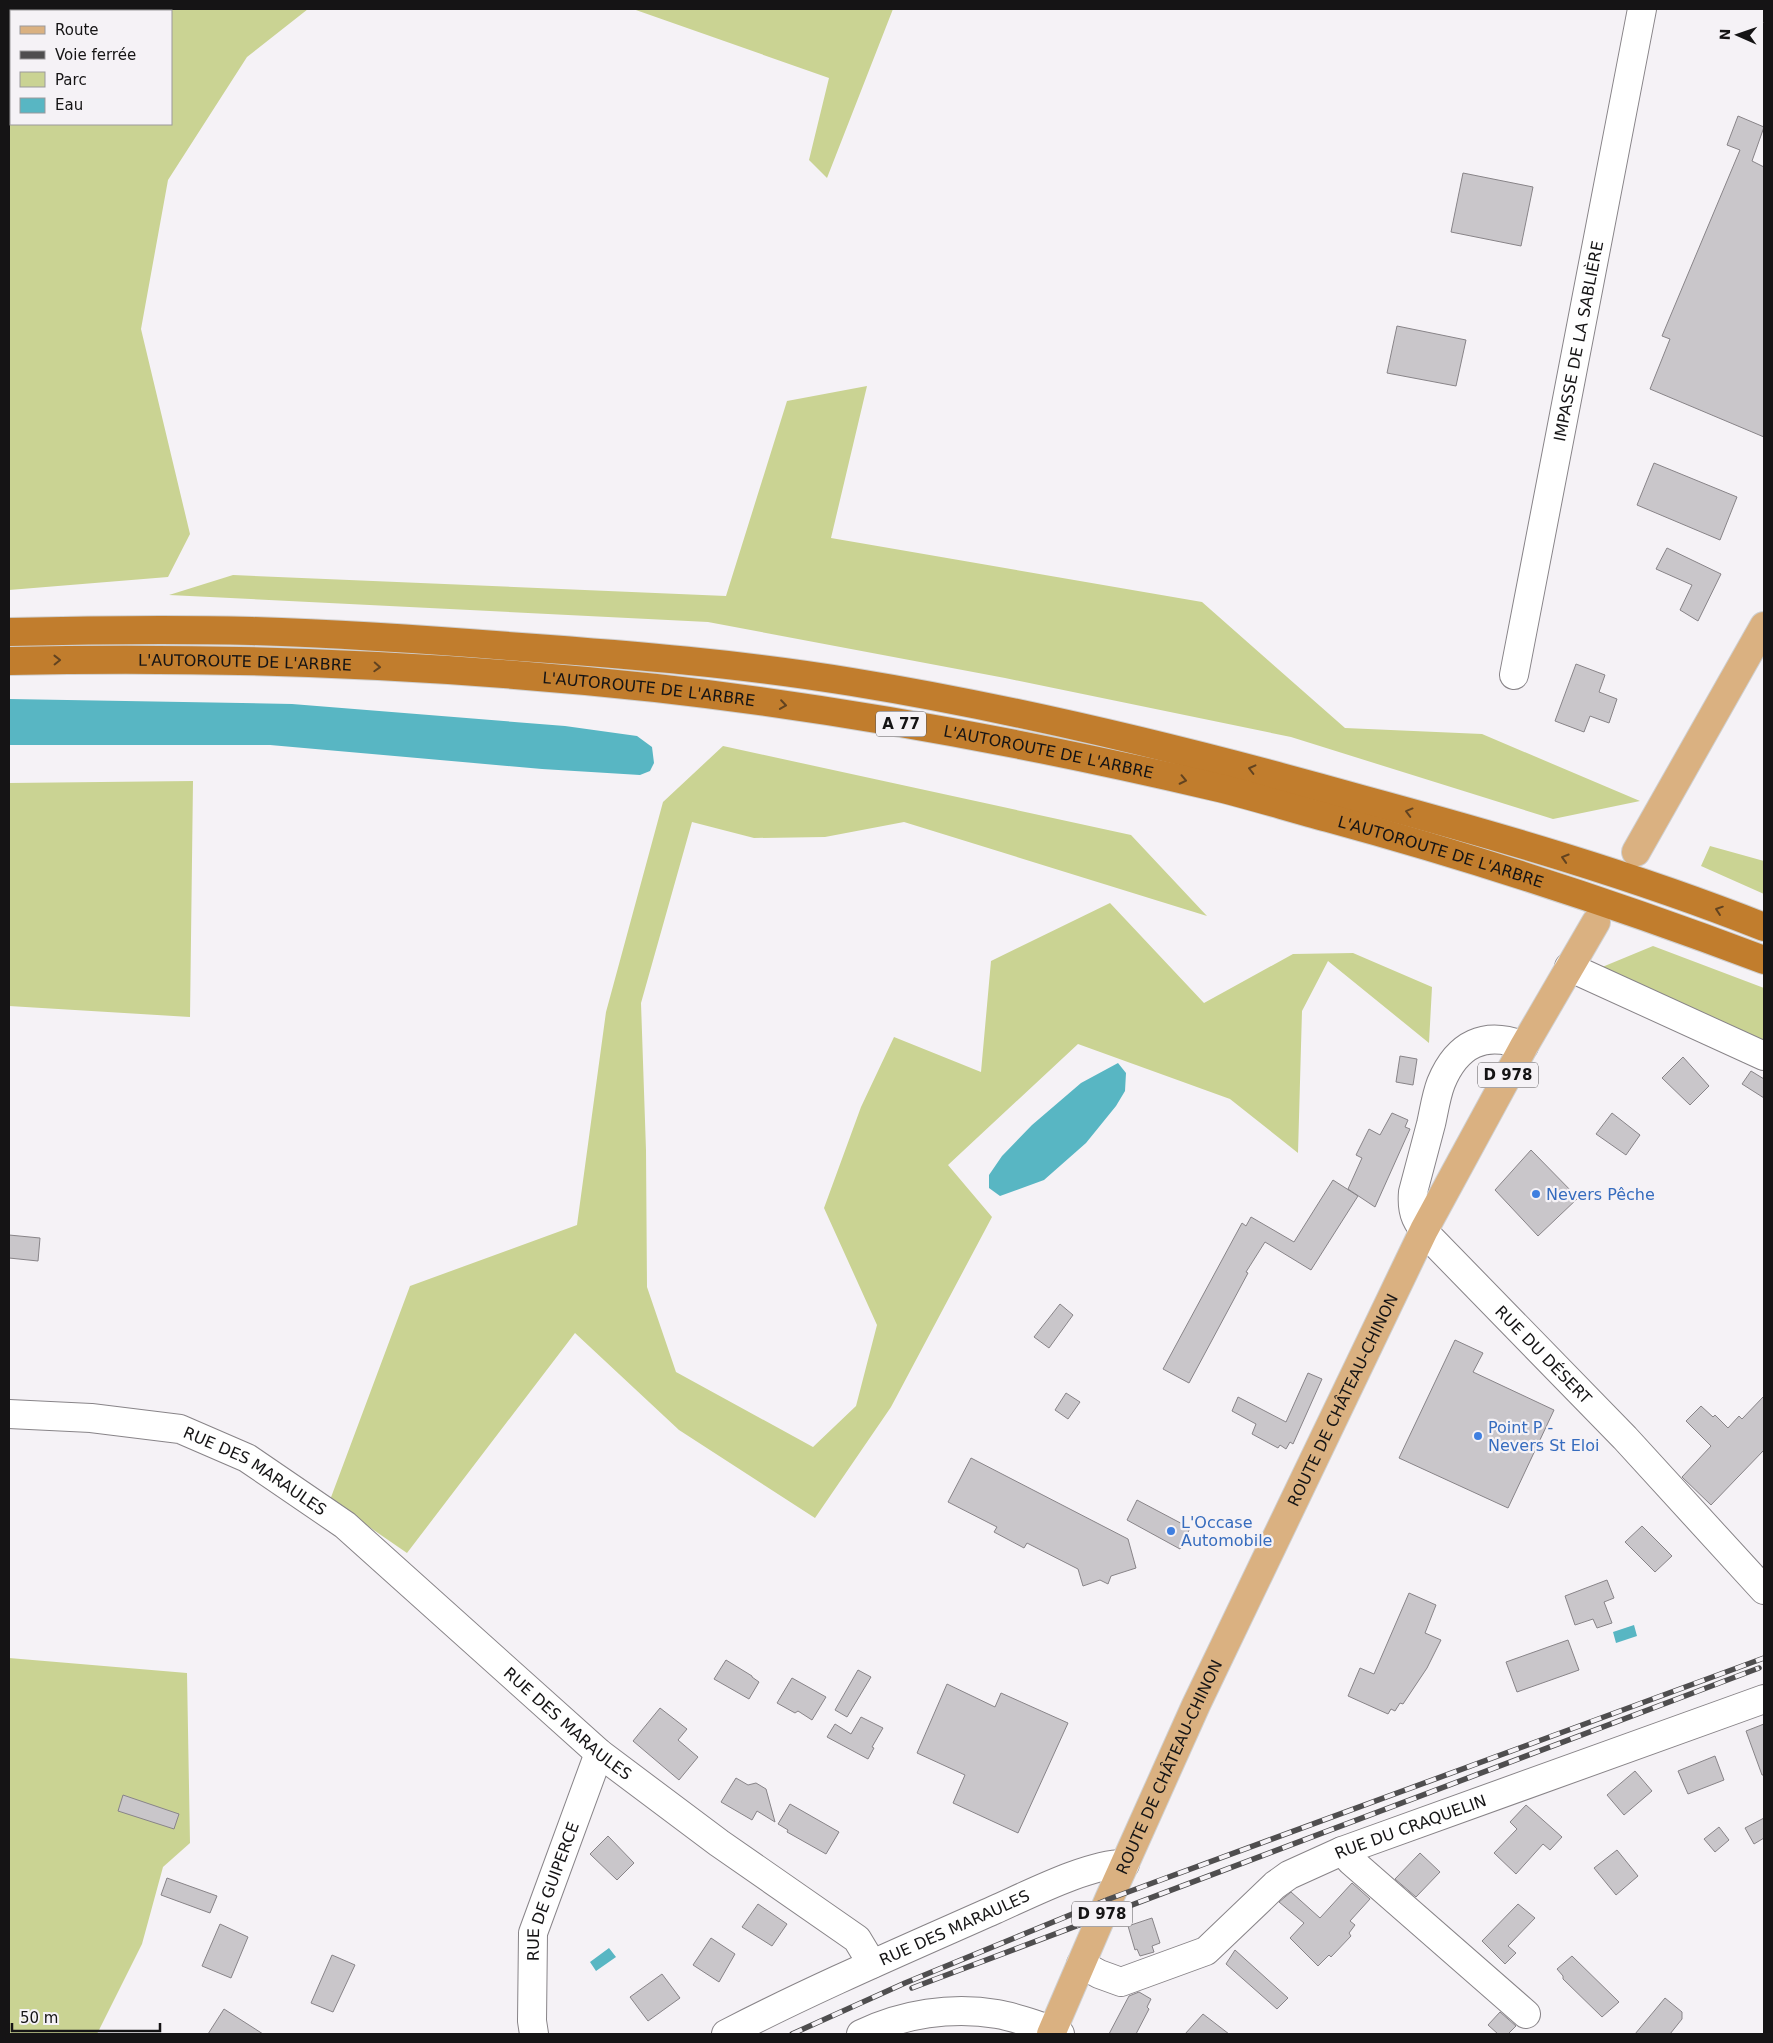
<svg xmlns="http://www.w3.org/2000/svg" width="1773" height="2043" viewBox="0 0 1773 2043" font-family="'DejaVu Sans',sans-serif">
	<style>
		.green { fill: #cad393; fill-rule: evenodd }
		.water { fill: #58b6c3 }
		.building { fill: #c9c6ca; stroke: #888488 }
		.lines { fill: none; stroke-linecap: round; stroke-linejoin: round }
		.minor-casing { stroke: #888488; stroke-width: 30 }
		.major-casing { stroke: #d0d0d0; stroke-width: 30 }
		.highway-casing { stroke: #d0d0d0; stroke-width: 30 }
		.minor { stroke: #fff; stroke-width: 28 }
		.major { stroke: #dab181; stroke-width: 28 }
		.highway { stroke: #c17d2d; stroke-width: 28 }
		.rail-casing { stroke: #4f4e4f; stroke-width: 5.5 }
		.rail { stroke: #f5f2f6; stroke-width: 4; stroke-dasharray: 11; stroke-linecap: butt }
		.oneway { stroke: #624320 }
		.shop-dot { fill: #3f7fe0; stroke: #f5f2f6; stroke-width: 2 }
		.labels { text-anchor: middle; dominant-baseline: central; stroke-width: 4.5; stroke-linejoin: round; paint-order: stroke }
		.shield { fill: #f5f2f6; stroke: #585758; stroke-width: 1 }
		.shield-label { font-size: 15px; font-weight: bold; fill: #151415 }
		.street-label { font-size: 16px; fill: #151415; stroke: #f5f2f6 }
		.shop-label { font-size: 16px; fill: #366cbe; stroke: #f5f2f6; text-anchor: start }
	</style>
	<rect width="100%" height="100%" fill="#f5f2f6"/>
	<path class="green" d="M9,9h299l-61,48 -79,123 -27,149 49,205 -22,43 -159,13zM171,11v113h-160v-113z
		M633,9h260l-66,169 -18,-18 20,-82z
		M867,386l-36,152 371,64 143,126 137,6 158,67 -87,18 -262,-82 -286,-59 -297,-56 -539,-27 64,-20 493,21 61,-195z
		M723,746l408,89 76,81 -303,-94 -79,15 -71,1 -62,-16 -51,181 5,147 1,137 29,85 137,75 43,-41 21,-81 -53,-117 37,-101 33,-70 87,35 10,-111 119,-58 94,100 89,-49 60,-1 79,34 -3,56 -101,-82 -26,50 -4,142 -68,-54 -152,-55 -130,121 44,52 -101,190 -76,111 -136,-88 -104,-97 -168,220 -77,-53 80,-214 167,-61 29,-213 57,-210z
		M193,781l-3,236 -181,-11v-223z
		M1710,846l54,15v33l-63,-28z
		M1653,946l111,42v56l-169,-74z
		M9,1658l178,15 3,170 -27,24 -21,77 -45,90h-88z"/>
	<path class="water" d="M9,699l283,5 273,22 72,10 15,11 2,16 -4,8 -10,4 -98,-6 -272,-24h-261z
		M1118,1063l8,10 -1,18 -9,15 -30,37 -42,37 -44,16 -11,-8v-13l13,-19 30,-31 49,-42z
		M1634,1625l3,11 -21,7 -3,-11z
		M609,1948l7,9 -20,14 -6,-9z"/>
	<path class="building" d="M1738,116l26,11 -12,34 12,6v270l-114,-48 20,-50 -8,-3 78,-186 -13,-5z
		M1463,173l70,14 -12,59 -70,-14z
		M1397,326l69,14 -10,46 -69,-13z
		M1654,463l83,34 -17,43 -83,-35z
		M1667,548l54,26 -23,47 -18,-11 12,-25 -36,-16z
		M1576,664l29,11 -6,17 18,7 -8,24 -19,-7 -6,16 -29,-11z
		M1400,1056l17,3 -4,26 -17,-3z
		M1683,1057l26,29 -19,19 -28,-27z
		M1751,1071l13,8v19l-22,-14z
		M1392,1113l16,7 -3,7 5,2 -35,78 -27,-18 14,-31 -6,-3 13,-26 11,6z
		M1612,1113l28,22 -14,20 -30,-21z
		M1531,1150l47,48 -40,38 -43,-46z
		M1333,1180l25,16 -47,74 -46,-28 -19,30 2,1 -59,110 -26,-14 79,-146 4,3 5,-9 43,25z
		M9,1235l31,3 -2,23 -29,-3z
		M1060,1304l13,11 -24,33 -15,-11z
		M1455,1340l28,13 -10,19 81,38 -46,98 -109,-50z
		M1308,1373l14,6 -29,65 -3,-2 -4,7 -6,-4 -2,3 -26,-14 4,-10 -24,-13 6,-14 48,25z
		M1066,1393l14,9 -12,17 -13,-9z
		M1764,1396v54l-53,55 -29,-28 29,-31 -25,-25 15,-15 12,11 2,-2 13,13 11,-12 3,3z
		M971,1458l157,81 8,29 -25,8 -3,8 -8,-4 -17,6 -5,-17 -51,-26 -3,5 -30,-16 3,-5 -49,-25z
		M1137,1500l53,28 -10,21 -53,-29z
		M1642,1526l30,30 -17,16 -30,-30z
		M1607,1580l7,18 -10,4 8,21 -15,5 -4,-9 -18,6 -10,-29z
		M1409,1593l27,12 -11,28 16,7 -14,28 -24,36 -3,-1 -5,8 -4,-2 -3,5 -40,-18 12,-28 14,6z
		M1568,1640l11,30 -62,22 -11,-30z
		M726,1660l26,16v1l7,5 -10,17 -35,-20z
		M858,1670l13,7 -24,40 -12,-7z
		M792,1678l34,19 -14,23 -14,-9 -3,2 -18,-10z
		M947,1684l48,23 6,-14 67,30 -50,110 -65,-30 12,-28 -48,-22z
		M660,1708l27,21 -9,11 20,17 -19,23 -46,-39z
		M861,1717l22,11 -11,19 2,1 -6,11 -41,-22 8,-13 16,10z
		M1764,1724v51h-2l-16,-44z
		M1715,1756l9,24 -36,14 -10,-23z
		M1635,1771l17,20 -28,24 -17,-20z
		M736,1778l12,7 8,-2 10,6 9,33 -18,-11 -5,9 -31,-18z
		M123,1795l56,19 -5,15 -56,-18z
		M790,1804l49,28 -13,22 -39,-22 1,-2 -10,-6z
		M1526,1805l36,32 -12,13 -7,-6 -27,30 -22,-21 23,-24 -7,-7z
		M1764,1818v20l-10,6 -9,-16z
		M1719,1827l10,13 -14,12 -11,-13z
		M608,1836l26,27 -17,17 -27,-26z
		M1617,1850l21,26 -22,19 -22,-27z
		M1420,1853l20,19 -24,25 -21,-18z
		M167,1878l50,18 -7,17 -49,-18z
		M1352,1883l18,16 -20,22 5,4 -6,8 2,3 -20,21 -2,-2 -11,11 -28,-28 14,-15 -25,-21 12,-10 29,26z
		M758,1904l29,20 -15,22 -30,-19z
		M1518,1904l17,14 -27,28 8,7 -11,11 -23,-23z
		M1152,1918l8,25 -8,3 2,6 -14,4 -3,-7 -2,1 -7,-24z
		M220,1924l28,13 -17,41 -29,-12z
		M711,1938l24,16 -16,28 -26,-17z
		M1235,1950l53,48 -11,11 -51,-45z
		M332,1955l23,10 -22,47 -22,-9z
		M1572,1956l47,46 -17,15 -39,-38v-3l-6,-7z
		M662,1974l18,24 -32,23 -18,-24z
		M1139,1992l12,7 -4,8 2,2 -13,25h-27l20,-38z
		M1665,1998l17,14v7l-12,15h-35z
		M224,2009l39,25h-55z
		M1500,2012l16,14 -8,8h-10l-10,-9z
		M1203,2014l26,20h-44z"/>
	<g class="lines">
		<defs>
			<g id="minor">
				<path id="s1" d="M1514,675l128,-666"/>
				<path d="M1569,967l195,89"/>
				<path id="s2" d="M1524,1046c-39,-16 -67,-2 -83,37 -5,13 -7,28 -10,41 -6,23 -12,45 -18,68 -2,22 4,31 18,47l194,199 139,152"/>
				<path id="s3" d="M9,1414l82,4 89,11 67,29 98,67 254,228 120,90 138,96 15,25"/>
				<path d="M1342,1851l9,10 175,153"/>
				<path id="s4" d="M1081,1964l18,10 22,8 85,-31 69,-66 14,-10 53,-24 422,-152"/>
				<path id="s5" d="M534,2034l-2,-13 1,-88 66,-180"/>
				<path id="s6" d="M726,2034c87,-45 178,-84 268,-124 34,-15 96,-47 131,-46"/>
				<path d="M861,2034c41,-20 91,-28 136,-20 19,3 38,11 56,16l7,4"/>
			</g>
			<g id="major">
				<path d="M1636,852l128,-226"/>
				<path id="s7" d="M1051,2034l58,-135 87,-194 228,-475 100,-184 72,-124"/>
			</g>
			<g id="highway">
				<path d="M9,632c81,-2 162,-3 243,-1 90,3 180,9 269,16 111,8 222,17 331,35 172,28 342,70 509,117 136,37 272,76 403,128"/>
				<path id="s8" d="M9,661c216,-5 433,4 647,27 188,21 375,56 559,99 38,9 75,21 113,31 147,40 293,88 436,142"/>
			</g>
		</defs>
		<use href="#minor" class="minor-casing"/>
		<use href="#major" class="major-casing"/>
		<use href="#highway" class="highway-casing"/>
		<use href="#minor" class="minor"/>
		<use href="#major" class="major"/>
		<use href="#highway" class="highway"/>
		<defs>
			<path id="rail" d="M912,1988l847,-320
				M792,2034l113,-51 204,-84 655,-241"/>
		</defs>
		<use href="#rail" class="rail-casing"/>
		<use href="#rail" class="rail"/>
	</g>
	<defs><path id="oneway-chevron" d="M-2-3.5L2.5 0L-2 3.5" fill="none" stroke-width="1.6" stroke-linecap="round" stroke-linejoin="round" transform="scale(1.25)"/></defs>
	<g class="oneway">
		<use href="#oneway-chevron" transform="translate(57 660) rotate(-1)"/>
		<use href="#oneway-chevron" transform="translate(377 667) rotate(3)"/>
		<use href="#oneway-chevron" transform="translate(783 705) rotate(8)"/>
		<use href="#oneway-chevron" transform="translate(1252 769) rotate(-166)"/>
		<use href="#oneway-chevron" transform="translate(1183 780) rotate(12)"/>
		<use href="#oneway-chevron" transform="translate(1409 812) rotate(-165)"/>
		<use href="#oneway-chevron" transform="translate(1565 858) rotate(-163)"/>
		<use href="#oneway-chevron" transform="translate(1719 910) rotate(-161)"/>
	</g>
	<g class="shop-dot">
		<circle cx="1536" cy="1194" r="5"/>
		<circle cx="1478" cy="1436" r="5"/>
		<circle cx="1171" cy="1531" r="5"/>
	</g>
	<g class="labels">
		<g class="shield">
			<rect x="876" y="711.5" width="50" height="25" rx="4"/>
			<rect x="1478" y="1062.5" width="60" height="25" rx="4"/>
			<rect x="1072" y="1901.5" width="60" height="25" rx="4"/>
		</g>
		<g class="shield-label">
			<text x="901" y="724">A 77</text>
			<text x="1508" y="1075">D 978</text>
			<text x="1102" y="1914">D 978</text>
		</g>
		<g class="street-label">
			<text stroke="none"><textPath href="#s1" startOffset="340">IMPASSE DE LA SABLIÈRE</textPath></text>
			<text stroke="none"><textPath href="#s8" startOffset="236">L'AUTOROUTE DE L'ARBRE</textPath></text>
			<text stroke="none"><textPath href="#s8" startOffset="641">L'AUTOROUTE DE L'ARBRE</textPath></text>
			<text stroke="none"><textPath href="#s8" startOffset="1046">L'AUTOROUTE DE L'ARBRE</textPath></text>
			<text stroke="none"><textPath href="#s8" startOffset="1451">L'AUTOROUTE DE L'ARBRE</textPath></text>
			<text stroke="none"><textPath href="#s2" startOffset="430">RUE DU DÉSERT</textPath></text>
			<text stroke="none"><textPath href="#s7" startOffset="698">ROUTE DE CHÂTEAU-CHINON</textPath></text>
			<text stroke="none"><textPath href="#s3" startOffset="258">RUE DES MARAULES</textPath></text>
			<text stroke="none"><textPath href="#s3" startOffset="662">RUE DES MARAULES</textPath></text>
			<text stroke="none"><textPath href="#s7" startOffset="292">ROUTE DE CHÂTEAU-CHINON</textPath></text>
			<text stroke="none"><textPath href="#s4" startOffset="378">RUE DU CRAQUELIN</textPath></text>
			<text stroke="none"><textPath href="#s5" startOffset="146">RUE DE GUIPERCE</textPath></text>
			<text stroke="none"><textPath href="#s6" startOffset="252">RUE DES MARAULES</textPath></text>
		</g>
		<g class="shop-label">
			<text x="1546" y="1194">Nevers Pêche</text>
			<text x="1488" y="1427">Point P -<tspan x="1488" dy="18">Nevers St Eloi</tspan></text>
			<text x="1181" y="1522">L'Occase<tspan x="1181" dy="18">Automobile</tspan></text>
		</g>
	</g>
	<rect width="1773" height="2043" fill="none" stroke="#151415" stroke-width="20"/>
	<rect x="10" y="10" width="162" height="115" fill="#f5f2f6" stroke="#9b999c"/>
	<rect x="20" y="26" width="25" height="8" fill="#dab181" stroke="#9b999c"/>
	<text x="55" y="35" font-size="15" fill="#151415">Route</text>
	<rect x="20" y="51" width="25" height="8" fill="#4f4e4f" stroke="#9b999c"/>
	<text x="55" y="60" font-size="15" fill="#151415">Voie ferrée</text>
	<rect x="20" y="72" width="25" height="15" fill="#cad393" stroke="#9b999c"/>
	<text x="55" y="85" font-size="15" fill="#151415">Parc</text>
	<rect x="20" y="98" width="25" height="15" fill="#58b6c3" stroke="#9b999c"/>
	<text x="55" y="110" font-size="15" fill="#151415">Eau</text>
	<g transform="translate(1738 35) rotate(272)" stroke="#f5f2f6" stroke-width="4" paint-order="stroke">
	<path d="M0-4L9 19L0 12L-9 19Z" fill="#151415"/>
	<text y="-8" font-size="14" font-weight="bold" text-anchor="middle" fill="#151415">N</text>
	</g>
	<path d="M12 2023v8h148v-8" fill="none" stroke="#151415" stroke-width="2.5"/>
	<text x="20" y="2023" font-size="15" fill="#151415" stroke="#f5f2f6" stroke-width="4" paint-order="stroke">50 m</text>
</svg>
